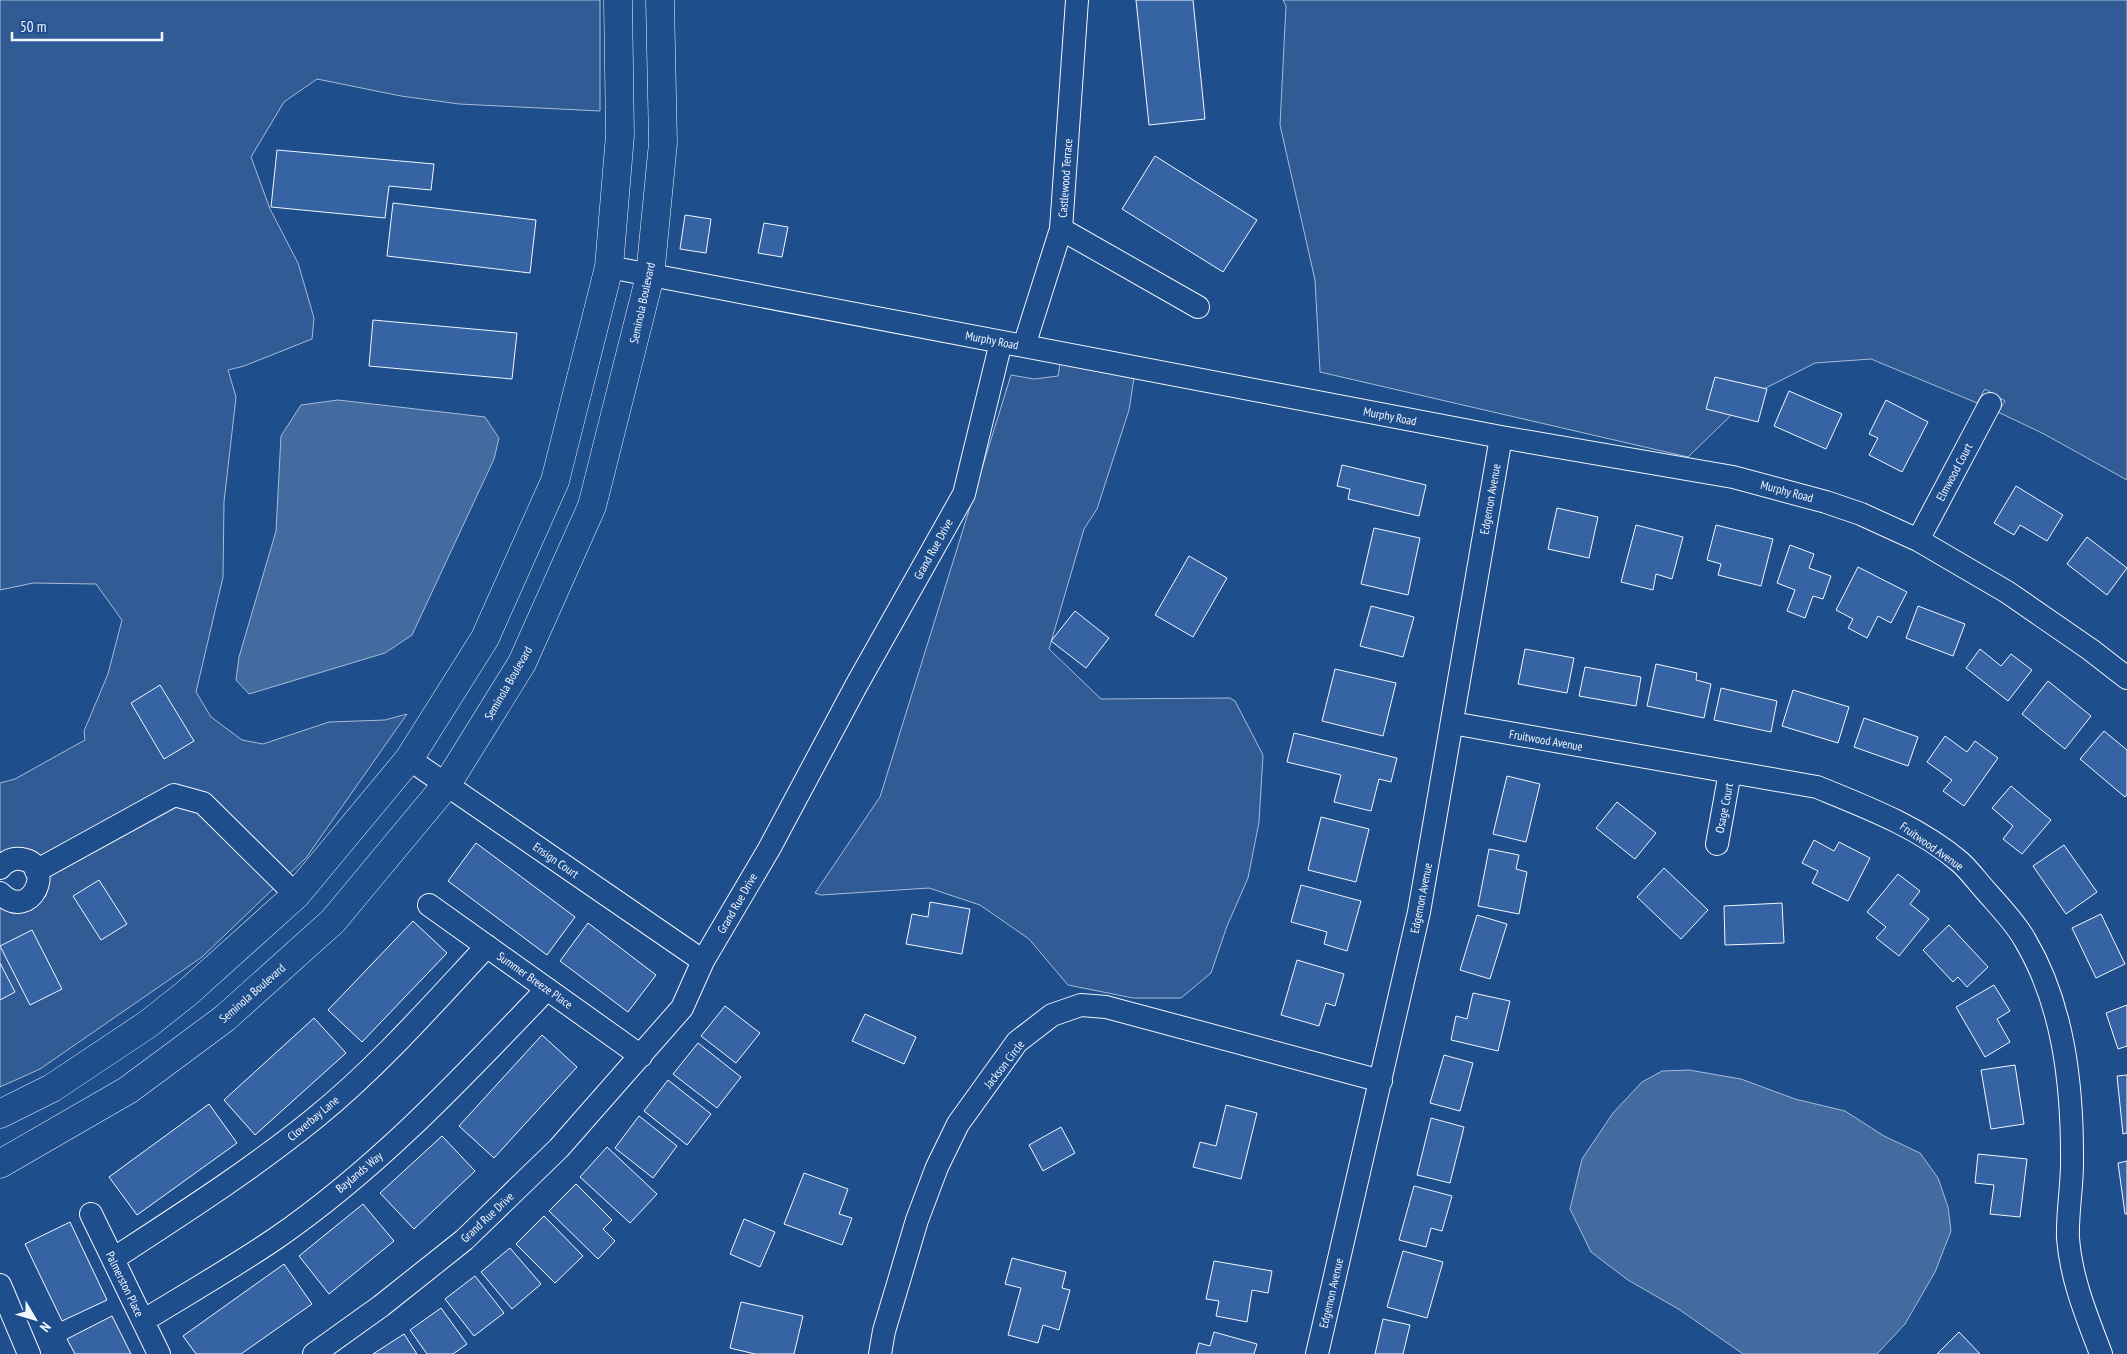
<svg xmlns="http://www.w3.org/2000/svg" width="2127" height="1354" viewBox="0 0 2127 1354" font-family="'PT Sans Narrow',sans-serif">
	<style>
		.built { fill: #305b95; stroke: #a8bbd7 }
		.water { fill: #446ba0; stroke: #a8bbd7 }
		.building { fill: #3563a3; stroke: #f2f6ff }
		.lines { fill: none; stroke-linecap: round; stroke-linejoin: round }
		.minor-casing { stroke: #f2f6ff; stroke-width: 24 }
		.major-casing { stroke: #f2f6ff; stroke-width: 29 }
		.minor { stroke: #1f4e8c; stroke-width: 22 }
		.major { stroke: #1f4e8c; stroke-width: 28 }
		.labels { text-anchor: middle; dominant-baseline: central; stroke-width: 4; stroke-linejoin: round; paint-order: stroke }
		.street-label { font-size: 12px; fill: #f2f6ff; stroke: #1f4e8c }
	</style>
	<rect width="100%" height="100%" fill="#1f4e8c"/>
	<path class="built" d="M0,0h600v111l-141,-7 -58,-8 -84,-17 -33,23 -33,55 19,52 28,54 16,55 -2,21 -68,27 -16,4 8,27 -12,105 -1,75 -27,115 15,25 31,23 21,4 66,-22 56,-2 22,-6 -101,144 -17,16 -121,-88 -130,71 -27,-8 -11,4v-70l15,-4 70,-39 -1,-9 24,-57 14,-54 -26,-36 -63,-1 -33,7z
		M1283,0h844v480l-83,-46 -46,-22 7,-11 -20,-12 -8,14 -106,-44 -56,4 -63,32 -64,62 -368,-85 -5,-92 -35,-155 6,-119z
		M1060,364l74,14 -5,32 -32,99 -13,20 -35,120 52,50 129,-1 5,3 28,54 -4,67 -11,56 -21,48 -16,47 -30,25h-48l-65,-13 -39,-46 -49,-34 -51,-17 -108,7 -6,-2 65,-96 131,-422 23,4 24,-3z
		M177,807l21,5 76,76 -72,69 -162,112 -40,18v-181l12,6 20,-2 14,-14 3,-19z"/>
	<path class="water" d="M338,400l147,17 14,21 -5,21 -82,176 -27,18 -136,41 -13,-14 3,-23 37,-126 5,-95 20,-31z
		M1689,1070l52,9 54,20 50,12 39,25 36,17 18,25 10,29 3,24 -16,41 -30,52 -28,30h-134l-63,-44 -52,-30 -37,-28 -21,-43 12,-50 31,-46 29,-31 20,-11z"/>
	<path class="building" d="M1136,0h57l12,119 -56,6z
		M277,150l157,14 -3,26 -42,-4 -4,32 -114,-11z
		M1155,156l102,64 -34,52 -101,-63z
		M393,203l143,17 -6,53 -143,-17z
		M685,215l26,4 -5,34 -26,-4z
		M764,223l24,4 -6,30 -24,-4z
		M373,320l144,13 -5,46 -143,-13z
		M1715,377l52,12 -9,33 -52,-13z
		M1789,391l53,23 -16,35 -52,-23z
		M1886,400l42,22 -26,50 -33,-17 9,-17 -9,-4z
		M1342,465l84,20 -7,31 -71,-17 2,-10 -13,-3z
		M2016,486l47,29 -16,26 -27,-16 -6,10 -20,-12z
		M1557,508l41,9 -9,41 -41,-9z
		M1636,525l47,12 -11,42 -16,-5 -3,16 -32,-8z
		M1716,525l57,14 -12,47 -43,-11 3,-11 -14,-4z
		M1374,528l46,10 -12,57 -47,-11z
		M2087,537l40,31 -20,27 -40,-31z
		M1790,545l24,9 -5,14 22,8 -8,23 -10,-3 -8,22 -18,-7 8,-21 -18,-7z
		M1189,556l38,22 -34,59 -38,-22z
		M1858,567l49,25 -16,31 -13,-7 -11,22 -19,-10 5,-9 -17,-9z
		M1371,606l43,11 -11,40 -43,-11z
		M1918,606l47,18 -12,32 -47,-18z
		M1075,611l34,27 -23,30 -35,-27z
		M1525,649l49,9 -7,35 -49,-9z
		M1980,649l21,17 10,-12 21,16 -24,31 -42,-33z
		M1656,664l41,9 -1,7 15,4 -7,34 -57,-12z
		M1585,667l56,10 -5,29 -57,-10z
		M1335,669l61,14 -13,53 -61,-15z
		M2048,681l43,35 -26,33 -43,-35z
		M160,685l34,56 -30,18 -33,-56z
		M1721,688l56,13 -6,31 -57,-12z
		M1793,690l56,17 -11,36 -56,-17z
		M1864,718l54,19 -10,29 -54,-19z
		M2104,731l23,19v44l-2,3 -45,-38z
		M1294,733l103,25 -6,24 -12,-3 -8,32 -37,-9 7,-27 -54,-13z
		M1945,736l22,16 8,-11 23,17 -34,48 -21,-15 9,-11 -25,-18z
		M1507,776l33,8 -14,58 -33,-8z
		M2011,786l40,34 -29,34 -19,-15 10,-13 -21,-18z
		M1617,802l39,31 -21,26 -39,-31z
		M1321,817l48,12 -13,53 -48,-12z
		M1814,840l20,11 5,-9 31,16 -22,43 -36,-18 6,-12 -16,-8z
		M476,843l99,74 -28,38 -99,-74z
		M2064,845l33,47 -31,22 -33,-48z
		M1489,849l30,6 -3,14 11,3 -8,42 -41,-8z
		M1664,868l44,42 -27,29 -44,-42z
		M1898,874l22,17 -10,13 19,15 -30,37 -23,-18 10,-11 -19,-15z
		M99,880l28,44 -26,16 -28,-44z
		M1301,885l60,16 -14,50 -23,-7 3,-12 -36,-10z
		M930,902l40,7 -8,45 -56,-10 6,-30 16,3z
		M1782,903l2,40 -59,2 -1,-39z
		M2101,914l24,50 -29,14 -24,-50z
		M1477,915l30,9 -17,55 -30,-9z
		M413,921l34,32 -85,89 -34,-32z
		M588,923l68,52 -28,37 -68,-51z
		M1949,925l39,42 -21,20 -9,-10 -5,5 -30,-32z
		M32,930l30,59 -32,16 -30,-59z
		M1297,960l47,14 -9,32 -9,-3 -7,23 -38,-11z
		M0,963l15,29 -15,8z
		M1994,985l16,26 -13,8 13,23 -25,15 -29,-50z
		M1473,993l37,8 -12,50 -47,-11 5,-24 11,3z
		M2127,1005v41l-9,3 -12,-36z
		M725,1006l35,27 -24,30 -35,-27z
		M865,1014l51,23 -12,27 -52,-23z
		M314,1018l32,35 -91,82 -31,-35z
		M542,1035l35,32 -83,91 -35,-32z
		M698,1043l43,34 -24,31 -44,-34z
		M1444,1055l29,8 -13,48 -30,-8z
		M2015,1065l9,59 -33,5 -10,-59z
		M2127,1075v58l-4,1 -6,-58z
		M668,1080l43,34 -24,31 -43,-34z
		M209,1104l28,39 -100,72 -28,-38z
		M1226,1105l31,8 -16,66 -48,-12 7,-25 16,4z
		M639,1116l38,30 -24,32 -38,-30z
		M1431,1118l33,9 -14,56 -33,-8z
		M1061,1127l14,26 -32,18 -14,-26z
		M442,1136l33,35 -61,58 -34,-36z
		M607,1147l50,47 -27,29 -50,-46z
		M1978,1154l49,5 -7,58 -30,-3 4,-29 -19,-2z
		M2127,1161v53h-2l-7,-51z
		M804,1173l44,16 -9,25 13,4 -10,27 -58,-21z
		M576,1184l36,36 -9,9 12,12 -17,18 -49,-48z
		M1414,1186l38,10 -10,35 -11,-3 -5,19 -27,-7z
		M363,1204l31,37 -65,53 -30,-38z
		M544,1216l39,40 -28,27 -39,-39z
		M744,1219l31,13 -15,35 -30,-13z
		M70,1222l37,78 -45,21 -37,-77z
		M510,1248l31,36 -29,25 -31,-37z
		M1403,1251l40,11 -16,56 -40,-11z
		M1012,1258l54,14 -4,16 8,2 -11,40 -16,-5 -5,18 -30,-8 13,-47 -16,-4z
		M1214,1261l58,10 -4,22 -16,-3 -5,32 -31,-6 3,-15 -13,-2z
		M284,1264l28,40 -71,50h-45l-13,-18z
		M475,1276l29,37 -30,23 -29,-37z
		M741,1302l62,14 -9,38h-39l-25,-6z
		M441,1308l26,36 -14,10h-26l-17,-24z
		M112,1316l19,38h-56l-8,-15z
		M1383,1319l27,6 -7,29h-28z
		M1214,1332l43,12 -3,10h-58l3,-11 11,3z
		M1959,1332l21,22h-43z
		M404,1334l13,20h-44z"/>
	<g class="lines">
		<defs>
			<path id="minor" d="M1077,0l-16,229 137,78
				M609,267l892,170 232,40 93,25 35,12 57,26 89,52 84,58 36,28
				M1024,346l37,-117
				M1918,540l72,-136
				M1452,723l365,64c49,20 102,40 143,75 9,8 17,19 25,28 14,16 30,32 40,50 38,64 47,142 47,215 1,28 -5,56 -4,83 3,41 19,79 33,116
				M409,759l294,202
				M1717,844l13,-72
				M0,868c5,-6 12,-10 21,-9 36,5 10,65 -21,34
				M36,871l138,-76 29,8 93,92
				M429,905l212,151
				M91,1214l68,140
				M113,1259c69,-45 138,-89 202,-141 63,-51 117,-113 172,-172
				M0,1285l29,69
				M143,1321c44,-27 89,-53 132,-82 102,-70 187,-161 272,-250
				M314,1354l67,-48 83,-66 95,-92 123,-140 21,-47 66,-112 87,-163 108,-192 37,-152
				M880,1354l4,-23 33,-111 20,-53 21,-43 59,-82 35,-27 29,-10 25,2 275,74
				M1317,1354l102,-442 82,-475"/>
			<path id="major" d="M0,1114l52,-26 96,-64 39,-31 109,-98 113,-136 76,-121 70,-157 54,-214 11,-132 -2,-135
				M0,1164l128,-74 97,-72 108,-97 114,-137 75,-121 70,-157 58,-230 13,-133 -3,-143"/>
		</defs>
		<use href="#minor" class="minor-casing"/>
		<use href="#major" class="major-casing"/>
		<use href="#minor" class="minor"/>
		<use href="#major" class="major"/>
	</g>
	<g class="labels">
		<g class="street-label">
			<text transform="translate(1065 178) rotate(-86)">Castlewood Terrace</text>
			<text transform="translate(642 303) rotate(-78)">Seminola Boulevard</text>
			<text transform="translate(992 340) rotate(11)">Murphy Road</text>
			<text transform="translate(1390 416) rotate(11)">Murphy Road</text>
			<text transform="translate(1954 472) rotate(-62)">Elmwood Court</text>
			<text transform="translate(1787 491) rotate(15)">Murphy Road</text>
			<text transform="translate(1490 499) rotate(-80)">Edgemon Avenue</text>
			<text transform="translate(933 549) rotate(-61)">Grand Rue Drive</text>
			<text transform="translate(508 683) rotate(-60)">Seminola Boulevard</text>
			<text transform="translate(1546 740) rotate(10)">Fruitwood Avenue</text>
			<text transform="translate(1724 808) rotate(-79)">Osage Court</text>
			<text transform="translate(1932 846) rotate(35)">Fruitwood Avenue</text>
			<text transform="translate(556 860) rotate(35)">Ensign Court</text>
			<text transform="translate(1421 898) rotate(-79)">Edgemon Avenue</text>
			<text transform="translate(737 903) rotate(-60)">Grand Rue Drive</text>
			<text transform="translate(535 980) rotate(35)">Summer Breeze Place</text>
			<text transform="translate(252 993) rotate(-41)">Seminola Boulevard</text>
			<text transform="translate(1004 1064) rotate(-52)">Jackson Circle</text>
			<text transform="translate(313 1118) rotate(-40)">Cloverbay Lane</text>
			<text transform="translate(359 1172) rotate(-40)">Baylands Way</text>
			<text transform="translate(487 1217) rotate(-43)">Grand Rue Drive</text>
			<text transform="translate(125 1284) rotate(64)">Palmerston Place</text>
			<text transform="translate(1331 1293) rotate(-77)">Edgemon Avenue</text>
		</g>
	</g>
	<g transform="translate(35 1319) rotate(128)" stroke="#1f4e8c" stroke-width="4" paint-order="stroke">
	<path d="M0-4L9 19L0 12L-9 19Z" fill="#f2f6ff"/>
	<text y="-8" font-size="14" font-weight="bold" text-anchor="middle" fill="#f2f6ff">N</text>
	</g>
	<path d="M12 32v8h150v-8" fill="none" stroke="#f2f6ff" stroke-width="2.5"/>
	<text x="20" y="32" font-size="15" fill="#f2f6ff" stroke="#1f4e8c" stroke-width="4" paint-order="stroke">50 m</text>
</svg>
